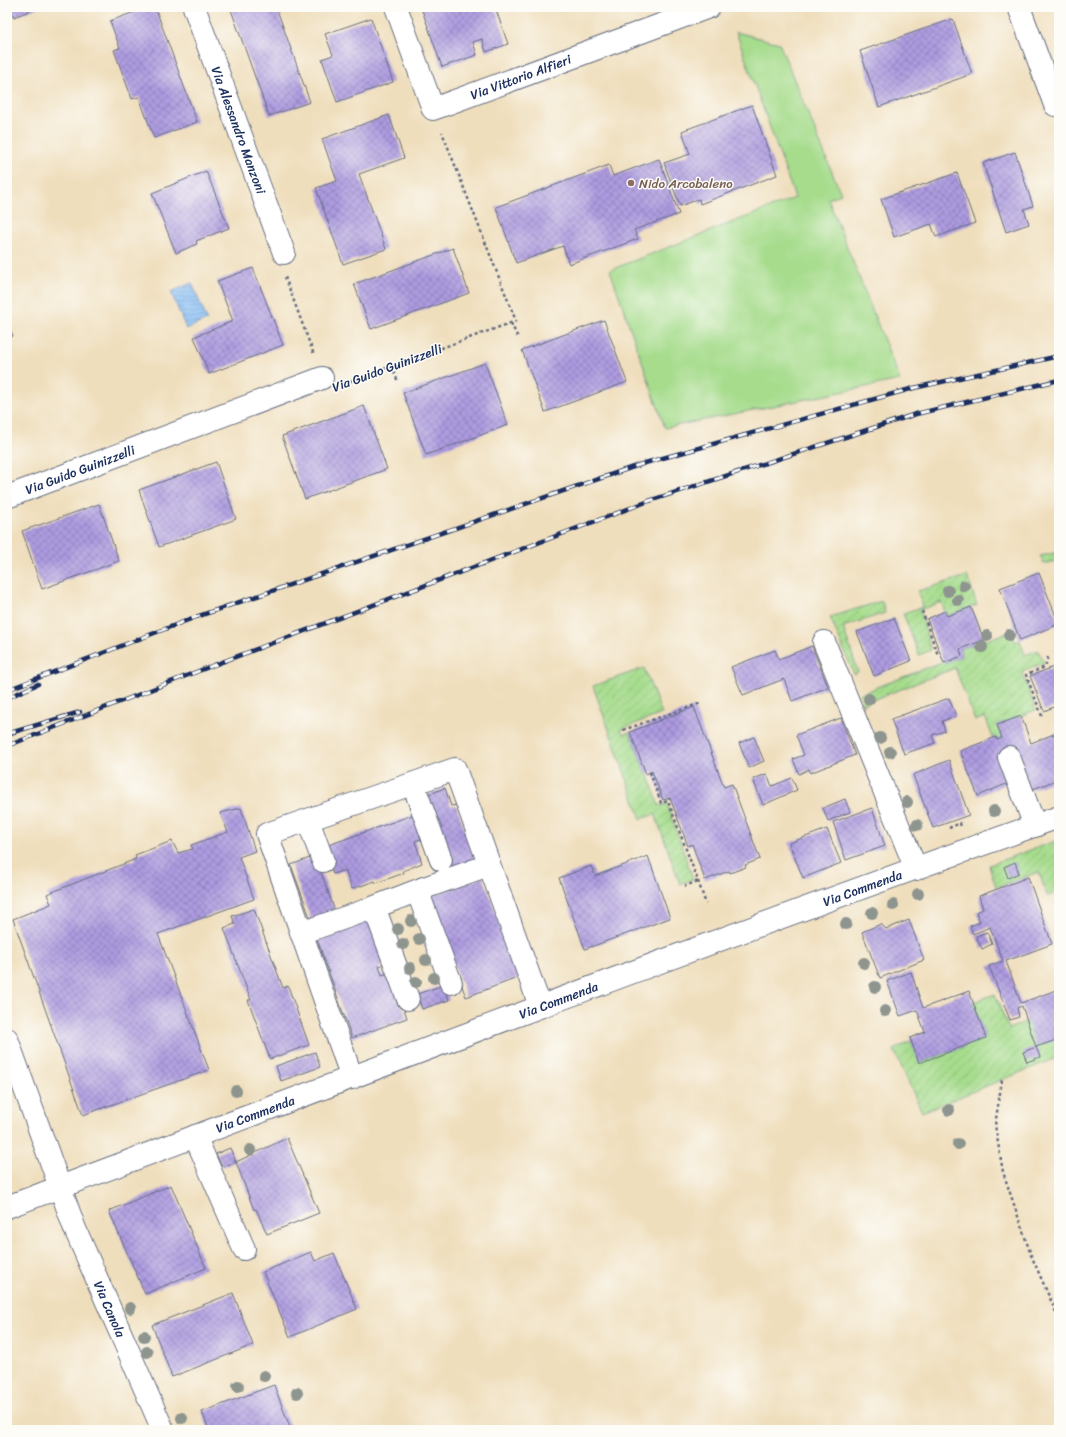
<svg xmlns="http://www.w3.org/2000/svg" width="1066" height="1437" viewBox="0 0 1066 1437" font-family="Sriracha,sans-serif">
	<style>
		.grass { fill: #a6dc8c; stroke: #608675 }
		.garden { fill: url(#garden-furrows); stroke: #608675 }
		.water { fill: url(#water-rules); stroke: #4f76a9 }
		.building { fill: url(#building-cross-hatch) }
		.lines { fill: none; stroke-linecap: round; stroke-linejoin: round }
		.minor-casing { stroke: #656c7f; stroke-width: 24 }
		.path { stroke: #656c7f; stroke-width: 2.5; stroke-dasharray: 3 3; stroke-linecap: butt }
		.minor { stroke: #fff; stroke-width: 22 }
		.rail-casing { stroke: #1b2f5e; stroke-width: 4.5 }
		.rail { stroke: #fdfcf7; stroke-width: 3; stroke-dasharray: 9; stroke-linecap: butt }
		.tree { fill: #8e958f }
		.education-dot { fill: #8d6e63; stroke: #fdfcf7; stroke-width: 1.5 }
		.labels { text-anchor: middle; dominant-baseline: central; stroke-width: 3; stroke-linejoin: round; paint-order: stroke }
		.street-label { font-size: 13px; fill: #1b2f5e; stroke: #fdfcf7 }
		.education-label { font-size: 13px; fill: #785e54; stroke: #fdfcf7; text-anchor: start }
	</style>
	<defs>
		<pattern id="garden-furrows" width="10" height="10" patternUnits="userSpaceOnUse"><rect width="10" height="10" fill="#a6dc8c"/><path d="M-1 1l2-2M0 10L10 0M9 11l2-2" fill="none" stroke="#8ebd7b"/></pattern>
		<pattern id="water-rules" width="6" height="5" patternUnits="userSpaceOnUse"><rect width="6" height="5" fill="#83bcf4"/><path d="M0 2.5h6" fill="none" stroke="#6a99c9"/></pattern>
		<pattern id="building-cross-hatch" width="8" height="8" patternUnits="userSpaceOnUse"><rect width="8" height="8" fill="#ad9be0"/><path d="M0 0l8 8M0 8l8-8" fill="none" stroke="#8c7fb9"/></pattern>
	</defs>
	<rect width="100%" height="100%" fill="#fdfcf7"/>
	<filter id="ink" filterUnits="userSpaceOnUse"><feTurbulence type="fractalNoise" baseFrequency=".025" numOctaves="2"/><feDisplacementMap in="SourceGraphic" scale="8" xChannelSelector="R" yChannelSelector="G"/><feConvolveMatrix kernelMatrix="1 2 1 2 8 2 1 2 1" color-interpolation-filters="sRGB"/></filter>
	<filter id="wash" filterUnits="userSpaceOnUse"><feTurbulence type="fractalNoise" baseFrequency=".012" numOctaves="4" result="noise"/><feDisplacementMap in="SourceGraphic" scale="16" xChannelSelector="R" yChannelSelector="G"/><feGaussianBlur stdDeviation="0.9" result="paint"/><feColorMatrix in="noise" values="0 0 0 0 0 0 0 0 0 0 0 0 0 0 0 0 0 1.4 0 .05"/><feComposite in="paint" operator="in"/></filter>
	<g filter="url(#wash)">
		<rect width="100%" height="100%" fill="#efdebc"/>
		<path class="grass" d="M736,32l43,11 62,151 -13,5 72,181 -235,48 -55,-158 185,-72z"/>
		<path class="garden" d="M1059,552v8l-15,4 -4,-8z
			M967,576l10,29 -30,11 -6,-14 -21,8 11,40 -12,5 -16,-42 19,-6 -4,-16z
			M882,601l3,12 -42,14 15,45 -4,2 -24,-57z
			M1012,631l3,11 5,-2 5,15 13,-5 6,13 -22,8 14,39 -39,15 5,13 -5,2 -1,-3 -3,1 -8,-21 -10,4 -20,-53 -92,36 -3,-10 84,-33v2l18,-7 -2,-7z
			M644,668l18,46 -41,15 2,5 7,-2 16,42 2,-1 11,33 8,-3 26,76 -13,5 -25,-70 -14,5 -48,-133z
			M1058,840l1,52 -12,4 -8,-24 -43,15 -7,-22z
			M995,994l14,35 18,-8 32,17v19l-137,55 -28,-62 17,-9 9,22 66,-25 -13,-36z"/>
		<path class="water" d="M192,283l15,37 -21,9 -15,-37z"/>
		<g id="blocks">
			<path class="building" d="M10,7h29l-25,10z
				M148,7h7l42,115 -43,16 -15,-41 -7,2 -18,-49 6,-2 -10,-27z
				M230,7h46l34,95 -41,14z
				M421,7h74l13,37 -22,8 -4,-13 -9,3 4,13 -35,12z
				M371,18l22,64 -56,20 -15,-43 11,-4 -8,-21z
				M953,19l19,55 -93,33 -19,-56z
				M752,105l25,70 -77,29 -1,-5 -19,7 -16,-43 26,-9 -8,-23z
				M389,115l15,43 -45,16 27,75 -43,15 -27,-76 21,-7 -15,-42z
				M1015,152l18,54 -9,3 5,15 -23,8 -23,-69z
				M659,159l20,55 -45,16 4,9 -69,25 -6,-18 -47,17 -20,-56 113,-42 4,11z
				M206,171l23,57 -33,13 1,3 -21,9 -24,-60z
				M957,173l18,50 -39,14 -5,-13 -37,13 -13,-38z
				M453,248l16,45 -98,36 -17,-45z
				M253,268l30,77 -74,29 -15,-37 39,-16 -16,-40z
				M604,320l23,62 -82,30 -23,-62z
				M7,322l6,14 -6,3z
				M485,363l23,62 -82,30 -23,-62z
				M364,406l23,63 -82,30 -23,-63z
				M216,462l20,57 -77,28 -20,-57z
				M99,504l20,57 -77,28 -20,-58z
				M1039,573l20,51 -39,16 -20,-52z
				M971,607l13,33 -24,9 2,7 -18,7 -17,-44 18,-8 2,5z
				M894,618l17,43 -37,15 -17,-44z
				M812,646l16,41 -36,14 -8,-22 -41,16 -12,-28 44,-17 4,9z
				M1059,665v40l-15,6 -14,-35z
				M949,698l7,18 -14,5 3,10 -13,4 3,8 -31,11 -13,-35z
				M694,707l30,80 8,-3 28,75 -15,6 1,2 -16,6 -1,-2 -24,9 -13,-36 -4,2 -18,-48 -7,2 -11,-29 -6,3 -16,-42z
				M1021,716l10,27 28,-11v47l-31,12 -15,-10 -35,15 -18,-45 36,-14 1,3 5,-2 -5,-13z
				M841,718l14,37 -45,18 -1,-4 -10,5 -6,-15 11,-4 -8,-20z
				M754,737l10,24 -15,7 -10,-25z
				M949,760l20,55 -36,13 -20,-53z
				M767,774l5,12 20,-8 5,12 -34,15 -10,-26z
				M445,788l6,18 5,-1 20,55 -24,9 -26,-74z
				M845,799l5,13 -22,9 -5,-13z
				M241,808l14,43 -16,6 15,42 -96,35 51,136 -126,45 -70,-196 38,-15 -4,-10 89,-35 -1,-4 37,-14 6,12 15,-4 -2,-4 37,-13 -8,-19z
				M872,808l13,38 -39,14 -13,-38z
				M418,813l9,24 -12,4 7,22 -19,8 1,2 -28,10 -1,-2 -23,8 -7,-19 -12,4 -10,-27z
				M827,829l14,34 -38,15 -14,-35z
				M315,856l20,55 -24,9 -20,-55z
				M648,856l22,62 -85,31 -26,-71 32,-12 4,10z
				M1015,862l4,11 -11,5 -4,-11z
				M483,877l37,100 -54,20 -37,-100z
				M1028,877l24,67 -46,17 15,42 38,-14v50l-23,8 -14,-41 -5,2 2,9 -9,3 -3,-8 -18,-46 14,-5 -13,-34 -17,7 -3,-8 10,-4 -4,-10 7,-3 -4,-13z
				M254,909l29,79 5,-2 21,59 -39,14 -22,-59h3l-27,-72 11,-4 -3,-8z
				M370,917l16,46 -7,3 3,9 9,-3 16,46 -55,20 -36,-102z
				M909,920l15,40 -44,18 -18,-46 19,-8 5,5z
				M987,932l5,12 -10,5 -6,-13z
				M911,972l12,36 46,-17 17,47 -67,25 -9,-25 15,-6 -8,-22 -17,6 -13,-35z
				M444,985l5,15 -27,9 -5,-15z
				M1036,1047l4,10 -13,5 -4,-10z
				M315,1052l5,15 -39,14 -5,-15z
				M287,1138l32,75 -52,21 -11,-25 -2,1 -18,-48z
				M230,1148l6,14 -14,5 -6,-13z
				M171,1185l35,83 -61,26 -36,-83z
				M311,1252l4,9 19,-8 23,56 -67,28 -27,-65z
				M233,1293l20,52 -81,32 -20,-52z
				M274,1385l17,45h-82l-7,-18z"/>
		</g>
	</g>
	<g filter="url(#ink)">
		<use href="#blocks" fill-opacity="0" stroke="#656c7f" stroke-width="1"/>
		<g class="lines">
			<defs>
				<g id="minor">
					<path id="s1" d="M194,7l90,246"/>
					<path id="s2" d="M396,7l37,102 276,-102"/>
					<path d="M1019,7l36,98 4,-1"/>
					<path id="s3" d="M7,497l315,-119"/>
					<path d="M824,642l92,227"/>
					<path d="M1009,757l26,69"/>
					<path d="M413,784l28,76"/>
					<path d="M308,820l15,41"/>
					<path d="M367,910l57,-22"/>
					<path d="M301,933l66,-23 10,5 31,84"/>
					<path d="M451,983l-31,-85 4,-10 65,-23"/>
					<path id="s4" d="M7,1039l68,190 88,201"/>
					<path d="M352,1078l-85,-244 188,-65 85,237"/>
					<path d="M195,1136l49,113"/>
					<path id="s5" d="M7,1207c350,-131 699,-265 1052,-390"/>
				</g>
			</defs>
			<use href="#minor" class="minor-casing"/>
			<path class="path" d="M285,277l29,78
				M511,323l7,15
				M392,366l6,16
				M345,383l171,-62 -74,-189
				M922,611l16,44
				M1042,716l-16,-41 19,-8 3,-10
				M623,730l78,-27
				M650,772l11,31 7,-2 30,80 -13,5
				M949,828l11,-5 1,4
				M698,881l8,23
				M1002,1080l-7,45 8,47 28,83 28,64"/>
			<use href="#minor" class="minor"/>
			<defs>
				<path id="rail" d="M7,690l189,-73 449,-154 269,-75 145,-32
					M7,698l31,-14
					M7,734l73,-22
					M7,746l207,-81 435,-164 267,-87 143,-34"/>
			</defs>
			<use href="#rail" class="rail-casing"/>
			<use href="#rail" class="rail"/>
		</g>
		<g class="tree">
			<circle cx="964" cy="586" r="6"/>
			<circle cx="948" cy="591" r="6"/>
			<circle cx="958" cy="600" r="6"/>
			<circle cx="1009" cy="635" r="6"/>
			<circle cx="987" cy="636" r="6"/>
			<circle cx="982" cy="647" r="6"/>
			<circle cx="869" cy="699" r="6"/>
			<circle cx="880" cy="738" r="6"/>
			<circle cx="890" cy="752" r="6"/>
			<circle cx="907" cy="802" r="6"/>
			<circle cx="994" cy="811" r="6"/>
			<circle cx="917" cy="825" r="6"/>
			<circle cx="918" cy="894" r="6"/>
			<circle cx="893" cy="905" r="6"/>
			<circle cx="872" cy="913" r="6"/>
			<circle cx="411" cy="921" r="6"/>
			<circle cx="846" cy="924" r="6"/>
			<circle cx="398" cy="929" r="6"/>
			<circle cx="419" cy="939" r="6"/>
			<circle cx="403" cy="944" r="6"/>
			<circle cx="426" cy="960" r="6"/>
			<circle cx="864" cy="963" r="6"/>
			<circle cx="410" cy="968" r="6"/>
			<circle cx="434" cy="978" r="6"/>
			<circle cx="416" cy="982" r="6"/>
			<circle cx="875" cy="987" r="6"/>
			<circle cx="885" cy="1011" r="6"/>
			<circle cx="236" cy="1091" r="6"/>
			<circle cx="949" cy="1110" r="6"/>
			<circle cx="958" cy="1144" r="6"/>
			<circle cx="250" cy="1150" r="6"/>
			<circle cx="130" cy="1308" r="6"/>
			<circle cx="144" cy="1336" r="6"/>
			<circle cx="147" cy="1352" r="6"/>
			<circle cx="264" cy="1376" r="6"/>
			<circle cx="238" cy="1386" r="6"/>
			<circle cx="297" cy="1393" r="6"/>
			<circle cx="182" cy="1418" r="6"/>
		</g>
	</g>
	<circle class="education-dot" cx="631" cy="183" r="4"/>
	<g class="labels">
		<g class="street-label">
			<text stroke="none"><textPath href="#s2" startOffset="202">Via Vittorio Alfieri</textPath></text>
			<text stroke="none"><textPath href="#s1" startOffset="131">Via Alessandro Manzoni</textPath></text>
			<text transform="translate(387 368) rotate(-20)">Via Guido Guinizzelli</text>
			<text stroke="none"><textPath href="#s3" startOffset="78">Via Guido Guinizzelli</textPath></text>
			<text stroke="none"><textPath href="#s5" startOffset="913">Via Commenda</textPath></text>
			<text stroke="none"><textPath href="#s5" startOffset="589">Via Commenda</textPath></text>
			<text stroke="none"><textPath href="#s5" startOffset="265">Via Commenda</textPath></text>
			<text stroke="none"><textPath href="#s4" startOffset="289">Via Canola</textPath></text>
		</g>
		<g class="education-label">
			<text x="639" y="183">Nido Arcobaleno</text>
		</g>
	</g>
	<rect width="1066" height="1437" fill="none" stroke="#fdfcf7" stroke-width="24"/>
</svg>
